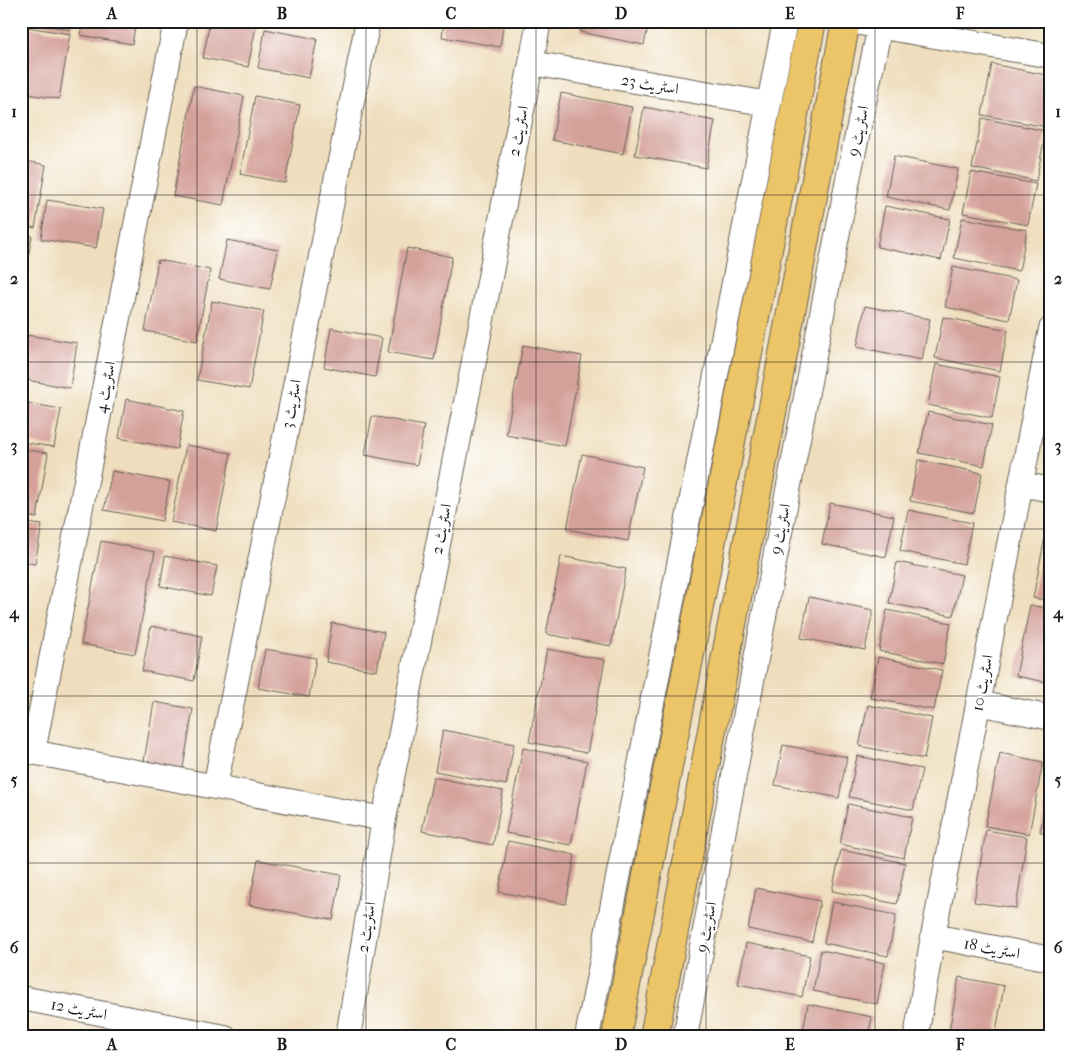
<svg xmlns="http://www.w3.org/2000/svg" width="1072" height="1058" viewBox="0 0 1072 1058" font-family="'IM FELL French Canon',Amiri,serif">
	<style>
		.building { fill: #d4a19a }
		.lines { fill: none; stroke-linecap: round; stroke-linejoin: round }
		.minor-casing { stroke: #666054; stroke-width: 26 }
		.major-casing { stroke: #666054; stroke-width: 30 }
		.minor { stroke: #fff; stroke-width: 24 }
		.major { stroke: #edc569; stroke-width: 28 }
		.grid { fill: none; stroke: #1c1c1c; stroke-width: 1; stroke-opacity: 0.55 }
		.labels { text-anchor: middle; dominant-baseline: central; stroke-width: 4; stroke-linejoin: round; paint-order: stroke }
		.street-label { font-size: 16px; fill: #1c1c1c; stroke: #fff }
		.neatline { fill: none; stroke: #1c1c1c; stroke-width: 2 }
		.grid-label { font-size: 16px; text-anchor: middle; font-weight: bold; fill: #1c1c1c }
	</style>
	<rect width="100%" height="100%" fill="#fff"/>
	<filter id="ink" filterUnits="userSpaceOnUse"><feTurbulence type="fractalNoise" baseFrequency=".02" numOctaves="2"/><feDisplacementMap in="SourceGraphic" scale="10" xChannelSelector="R" yChannelSelector="G"/><feConvolveMatrix kernelMatrix="1 2 1 2 8 2 1 2 1" color-interpolation-filters="sRGB"/></filter>
	<filter id="wash" filterUnits="userSpaceOnUse"><feTurbulence type="fractalNoise" baseFrequency=".0096" numOctaves="4" result="noise"/><feDisplacementMap in="SourceGraphic" scale="20" xChannelSelector="R" yChannelSelector="G"/><feGaussianBlur stdDeviation="1.12" result="paint"/><feColorMatrix in="noise" values="0 0 0 0 0 0 0 0 0 0 0 0 0 0 0 0 0 1.4 0 .05"/><feComposite in="paint" operator="in"/></filter>
	<g filter="url(#wash)">
		<rect width="100%" height="100%" fill="#efdebd"/>
		<g id="blocks">
			<path class="building" d="M24,21h49l-2,9z
				M83,21h53l-4,23 -52,-9z
				M210,21h47l-9,46 -45,-9z
				M444,21h60l-4,26 -58,-10z
				M582,21h67l-5,24 -64,-13z
				M21,26l49,8 -11,65 -38,-6z
				M265,29l52,10 -8,39 -51,-10z
				M992,64l59,12v31l-4,20 -65,-12z
				M194,86l50,10 -21,109 -50,-9z
				M561,93l71,14 -9,47 -71,-14z
				M255,96l45,9 -15,78 -45,-9z
				M644,107l71,14 -9,47 -71,-13z
				M982,118l64,13 -10,50 -64,-13z
				M894,156l64,13 -8,41 -64,-13z
				M21,160l25,5 -11,63 -14,-2z
				M971,172l65,12 -8,41 -65,-12z
				M47,200l56,9 -7,39 -55,-9z
				M885,206l65,13 -9,41 -64,-13z
				M962,218l65,12 -8,41 -65,-13z
				M21,234l11,2 -10,55h-1z
				M227,240l51,10 -8,39 -51,-10z
				M407,248l45,9 -18,103 -46,-8z
				M158,260l52,10 -13,71 -52,-10z
				M953,267l64,13 -8,40 -64,-13z
				M212,301l52,10 -15,78 -52,-9z
				M865,306l65,13 -8,41 -65,-13z
				M943,317l65,13 -8,41 -65,-13z
				M331,328l51,10 -7,39 -51,-10z
				M26,335l51,8 -7,45 -49,-9v-18z
				M523,345l59,11 -17,90 -59,-11z
				M936,364l64,13 -8,41 -64,-13z
				M126,399l58,12 -7,38 -58,-11z
				M21,402l40,7 -7,38 -33,-5z
				M928,412l64,13 -8,41 -65,-13z
				M372,416l52,10 -7,39 -52,-10z
				M186,445l45,8 -15,78 -45,-9z
				M21,449l27,4 -11,65 -16,-3z
				M582,454l61,13 -15,74 -61,-12z
				M918,460l64,13 -8,40 -64,-12z
				M112,471l58,11 -8,39 -58,-11z
				M830,503l64,13 -8,41 -64,-13z
				M908,510l64,13 -8,41 -64,-13z
				M21,522l21,3 -7,39 -14,-2z
				M1047,527l4,1v73l-18,-3z
				M101,541l54,11 -20,102 -54,-10z
				M165,556l52,10 -6,30 -51,-10z
				M561,556l65,13 -15,77 -65,-12z
				M897,562l65,13 -9,41 -64,-13z
				M21,594l5,1 -4,25 -1,-1z
				M809,597l64,13 -8,40 -64,-12z
				M1030,605l21,4v74l-35,-7z
				M887,610l64,13 -8,41 -64,-13z
				M332,623l52,9 -7,39 -51,-9z
				M151,626l51,10 -8,45 -52,-10z
				M265,649l51,9 -7,39 -51,-9z
				M547,649l58,11 -18,93 -58,-11z
				M878,657l64,13 -8,40 -64,-12z
				M154,702l39,7 -10,59 -39,-7z
				M868,705l64,13 -8,41 -65,-13z
				M443,730l71,14 -8,41 -71,-14z
				M783,745l64,12 -8,41 -64,-13z
				M523,748l64,13 -16,84 -65,-12z
				M1000,753l43,9 -14,72 -44,-8z
				M857,756l65,13 -9,41 -64,-13z
				M433,777l70,14 -10,54 -71,-14z
				M1050,785h1v49l-11,-2z
				M848,804l64,13 -8,41 -64,-14z
				M986,830l41,7 -11,71 -42,-6z
				M508,841l67,14 -9,49 -67,-12z
				M841,850l64,13 -8,41 -65,-13z
				M258,860l83,15 -8,45 -84,-15z
				M756,888l64,13 -8,41 -64,-13z
				M832,902l64,13 -8,41 -64,-13z
				M746,943l64,13 -8,41 -64,-13z
				M821,950l64,13 -8,41 -64,-13z
				M959,977l45,9 -9,51h-47z
				M808,1004l64,13 -4,20h-66z"/>
		</g>
	</g>
	<g filter="url(#ink)">
		<use href="#blocks" fill-opacity="0" stroke="#666054" stroke-width="1"/>
		<g class="lines">
			<defs>
				<path id="minor" d="M848,21l203,35
					M531,63l238,41
					M1021,484l30,6
					M978,703l73,15
					M21,750l363,69
					M33,752l143,-731
					M215,787l153,-766
					M933,936l118,23
					M21,998l204,39
					M348,1037l36,-218 85,-432 70,-366
					M587,1037l198,-1016
					M685,1037l90,-479 73,-379 33,-158
					M916,1037l17,-101 118,-607"/>
				<path id="major" d="M616,1037l196,-1016
					M654,1037l192,-1016"/>
			</defs>
			<use href="#minor" class="minor-casing"/>
			<use href="#major" class="major-casing"/>
			<use href="#minor" class="minor"/>
			<use href="#major" class="major"/>
		</g>
	</g>
	<path class="grid" d="M197,21v1016M366,21v1016M536,21v1016M706,21v1016M875,21v1016M21,195h1030M21,362h1030M21,529h1030M21,696h1030M21,863h1030"/>
	<g class="labels">
		<g class="street-label">
			<text transform="translate(650 84) rotate(10)">اسٹریٹ 23</text>
			<text transform="translate(518 131) rotate(-79)">اسٹریٹ 2</text>
			<text transform="translate(858 131) rotate(-78)">اسٹریٹ 9</text>
			<text transform="translate(105 387) rotate(-79)">اسٹریٹ 4</text>
			<text transform="translate(291 404) rotate(-79)">اسٹریٹ 3</text>
			<text transform="translate(441 529) rotate(-79)">اسٹریٹ 2</text>
			<text transform="translate(780 529) rotate(-79)">اسٹریٹ 9</text>
			<text transform="translate(982 683) rotate(-79)">اسٹریٹ 10</text>
			<text transform="translate(366 927) rotate(-81)">اسٹریٹ 2</text>
			<text transform="translate(706 927) rotate(-79)">اسٹریٹ 9</text>
			<text transform="translate(992 948) rotate(11)">اسٹریٹ 18</text>
			<text transform="translate(79 1009) rotate(11)">اسٹریٹ 12</text>
		</g>
	</g>
	<rect width="1072" height="1058" fill="none" stroke="#fff" stroke-width="55"/>
	<rect x="28" y="28" width="1016" height="1002" class="neatline"/>
	<g class="grid-label">
		<text x="112" y="19">A</text>
		<text x="282" y="19">B</text>
		<text x="451" y="19">C</text>
		<text x="621" y="19">D</text>
		<text x="790" y="19">E</text>
		<text x="960" y="19">F</text>
		<text x="14" y="117">1</text>
		<text x="1058" y="117">1</text>
		<text x="14" y="284">2</text>
		<text x="1058" y="284">2</text>
		<text x="14" y="451">3</text>
		<text x="1058" y="451">3</text>
		<text x="14" y="618">4</text>
		<text x="1058" y="618">4</text>
		<text x="14" y="785">5</text>
		<text x="1058" y="785">5</text>
		<text x="14" y="953">6</text>
		<text x="1058" y="953">6</text>
		<text x="112" y="1050">A</text>
		<text x="282" y="1050">B</text>
		<text x="451" y="1050">C</text>
		<text x="621" y="1050">D</text>
		<text x="790" y="1050">E</text>
		<text x="960" y="1050">F</text>
	</g>
</svg>
